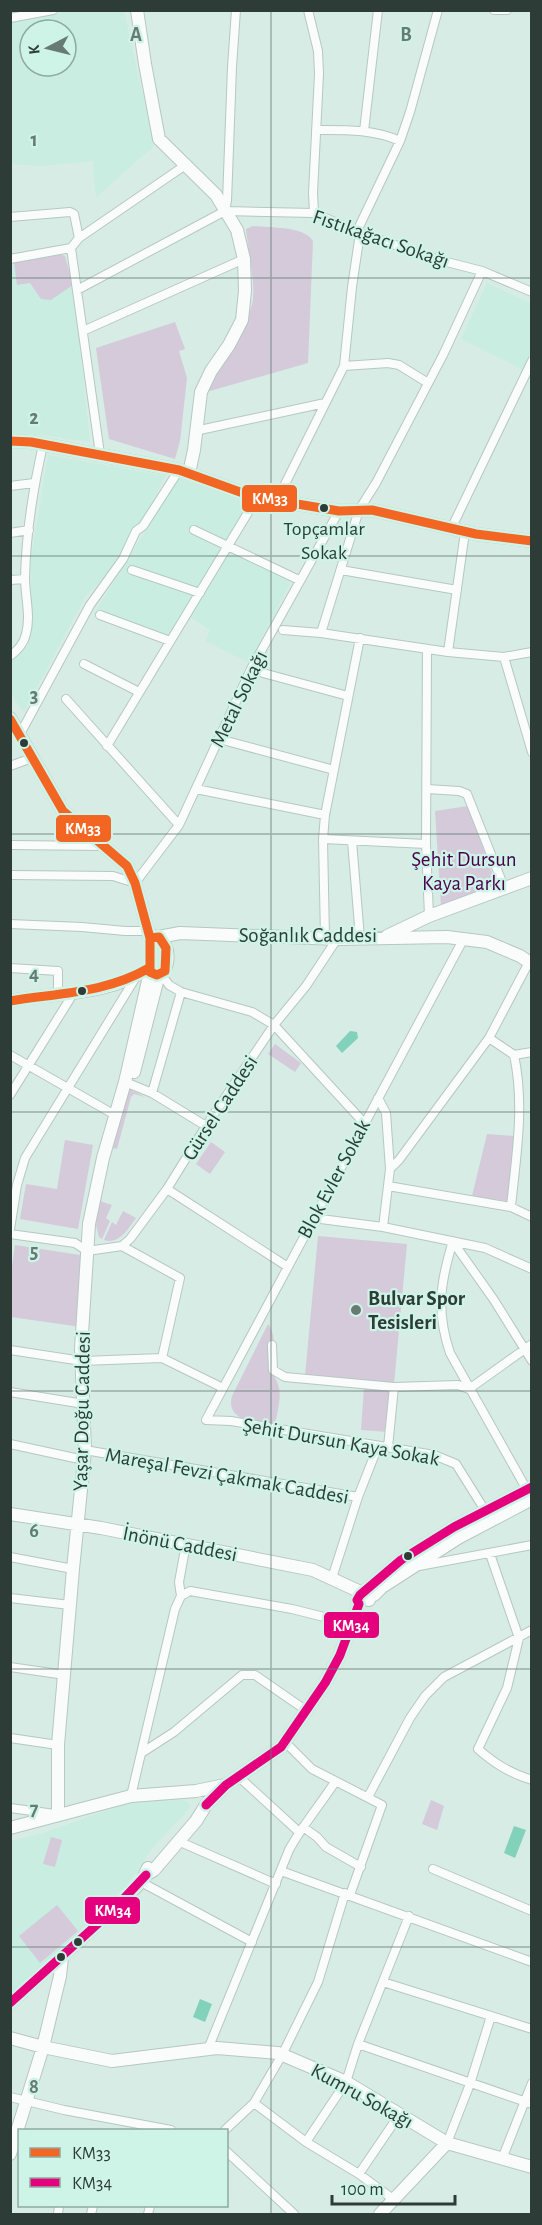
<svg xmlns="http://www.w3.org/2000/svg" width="542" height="2225" viewBox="0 0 542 2225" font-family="'Alegreya Sans',sans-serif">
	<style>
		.built { fill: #c9ede1; fill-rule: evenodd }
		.green { fill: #d4cada }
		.water { fill: #82d1bb }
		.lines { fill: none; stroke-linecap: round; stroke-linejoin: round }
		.street-casing { stroke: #b7c7c1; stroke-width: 10 }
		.secondary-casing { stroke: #b7c7c1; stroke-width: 14 }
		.street { stroke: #f9fcfb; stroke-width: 8 }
		.secondary { stroke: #f9fcfb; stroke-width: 12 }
		.bus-1-casing { stroke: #cef4e7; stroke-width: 14 }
		.bus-2-casing { stroke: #cef4e7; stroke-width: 14 }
		.bus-1 { stroke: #f26522; stroke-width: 9 }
		.bus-2 { stroke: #e5007d; stroke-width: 9 }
		.grid { fill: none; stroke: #687a74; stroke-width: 1.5; stroke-opacity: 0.55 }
		.bus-dot { fill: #2d3c37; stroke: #cef4e7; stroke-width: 2 }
		.poi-dot { fill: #687a74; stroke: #cef4e7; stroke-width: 2 }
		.labels { text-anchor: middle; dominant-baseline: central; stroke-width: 4.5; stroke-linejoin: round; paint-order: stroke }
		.bus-label { font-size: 20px; fill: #2d3c37; stroke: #cef4e7 }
		.street-label { font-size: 21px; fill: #2d3c37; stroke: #cef4e7 }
		.park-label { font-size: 21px; fill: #4b004d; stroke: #cef4e7 }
		.poi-label { font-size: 21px; font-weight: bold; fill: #2d3c37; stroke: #cef4e7; text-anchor: start }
		.grid-label { font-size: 20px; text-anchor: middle; font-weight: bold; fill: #687a74; stroke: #cef4e7; stroke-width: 4.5; stroke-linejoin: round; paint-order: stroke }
		.line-badge { stroke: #cef4e7; stroke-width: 2 }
		.badge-label { font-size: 16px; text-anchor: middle; font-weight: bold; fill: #fff }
	</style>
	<rect width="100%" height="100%" fill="#d6ece4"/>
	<path class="built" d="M71,11h53l30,135 -58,51 -3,-36 -51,5 -31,-2 -1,-143zM30,30h36v36h-36z
		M14,262l19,26 18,11 22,-14 17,157 -47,-7h-32l-1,-172z
		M487,283l44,21v48l-7,18 -63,-31z
		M48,455l117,21 -25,53 -22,35 -33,33 -61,115 -13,-18v-33l17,-15 3,-22v-65z
		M178,478l74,26 -19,43 61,28 -45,88 -43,-22 4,-11 -20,-13 -15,25 -81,-28z
		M173,1798l15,4 2,3 -1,4 -35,37 -26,38 -22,26 -95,84v-153l29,-7 83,-29 20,-5z"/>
	<path class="green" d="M253,226c16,2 51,0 60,15l-5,122 -105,30c17,-28 45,-62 50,-94 2,-18 -5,-51 -7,-70z
		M59,254l6,2 8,29 -22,15 -10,-1 -11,-16 -13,2 -3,-23z
		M175,322l10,27 -6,2 8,27 -7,63 -5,18 -66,-20 -13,-91z
		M468,806l30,83 -57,17 -6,-95z
		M275,1044l26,19 -6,9 -27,-18z
		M129,1089l16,8 -11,-3 -3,3 -14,52 -4,-1z
		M487,1134l27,2 -6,64 -2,1 -34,-5z
		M65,1140l28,5 -15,84 -58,-10 6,-35 31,5z
		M211,1142l14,10 -15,22 -14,-10z
		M100,1201l12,4 -6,13 4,3 -8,18 -3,-2 -3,-12z
		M123,1211l13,7c-8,11 -17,27 -32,22l8,-18 4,3z
		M318,1236l89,8 -13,140 -89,-8z
		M15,1245l65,10 1,72 -70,-10 -1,-37z
		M268,1324c10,13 4,31 2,47 16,18 8,33 5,55 -18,-3 -50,-5 -43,-30z
		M364,1388l28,2 -3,42 -28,-2z
		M431,1800l13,6 -7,24 -15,-6z
		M51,1837l11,3 -7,27 -12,-3z
		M57,1905l21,26 -38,32 -21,-27z"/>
	<path class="water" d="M350,1031l7,1 1,6 -16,15 -6,-7z
		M514,1826l12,4 -11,28 -11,-5z
		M200,1999l12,5 -7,18 -12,-5z"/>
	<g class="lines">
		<defs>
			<path id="street" d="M308,10l10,41 1,23 -6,119 1,20
				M494,10h13
				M10,18l43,-8
				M316,130c29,0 57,-1 84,11
				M364,131l14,-121
				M225,210l2,-9 5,-134 4,-57
				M10,217l60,-5 4,2 5,24
				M357,231l43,-90 10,-29 28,-102
				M71,248l29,206
				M10,259l61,-11 8,-10 108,-74
				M77,290l148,-79 89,2 46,20 79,27 43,11 50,21
				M83,331l161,-72
				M344,366l44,-3 11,2 29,18
				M195,431l130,-28
				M10,486l24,-3
				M277,500l67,-134 8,-79 8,-54
				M451,529l81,-168
				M194,530l105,50
				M10,533l19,-3
				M132,570l68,23
				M341,570l116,20
				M10,580l15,-1
				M100,615l70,26
				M283,630l38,3 127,19 56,5 28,-5
				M321,633l38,-123 17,-27 67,-128 39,-84
				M427,649l-1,195 3,72
				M448,652l17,-120
				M10,656c7,-5 14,-13 16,-22 5,-18 -1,-38 -1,-56 1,-44 8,-89 18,-133
				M504,657l28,95
				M84,664l55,28
				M263,673l85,23
				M66,699l113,126
				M20,734l70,-129 33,-46 13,-28 7,-5 36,-56
				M219,739l115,31
				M107,746l151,-250
				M10,766l22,-8
				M196,789l129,26
				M427,789l32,2 8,3 37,93
				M323,839l103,5
				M352,841l8,97
				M10,845l93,1
				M10,875l103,1 22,7 44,-58 72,-156 88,-158
				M10,924l72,3 43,4h23
				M325,938l-2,-99 2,-24 35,-177
				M463,940l-257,480 25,1 203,34 22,9 30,48
				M529,962l-40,76 -90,122 -9,9 -7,58 102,21 47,21
				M10,968l48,3v25
				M161,974l8,11 12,7 71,20 22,13 91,99
				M489,1038l25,17c11,51 2,101 -3,152
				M10,1055l105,60
				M514,1055l18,-3
				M125,1082l27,11 54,33
				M152,1093l29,-101
				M10,1095l63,-101
				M378,1098l8,15 4,56
				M388,1186l123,21 21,10
				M167,1189l121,78
				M313,1218l70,9
				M10,1229l7,-44 8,-27 111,-181
				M10,1234l65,9 12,8 35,-5 8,-7 37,-50 39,-63 68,-101 32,-39 31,-47
				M453,1241c-13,42 -17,70 -3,112l77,137
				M453,1242l41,58 38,61
				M272,1345l1,25 12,7 109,10 64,-2 11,4 63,-45
				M10,1350l72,11 80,-3 18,-80 -58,-32
				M162,1358l61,30
				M10,1392l74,12
				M10,1444l74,16
				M388,1447l6,-60
				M85,1450l273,47 -26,81
				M358,1497l20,-51
				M490,1554l29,84 -12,50 -29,61c17,15 32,24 54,31
				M10,1557l63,12
				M419,1566l113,-21
				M181,1596l9,-5 102,18 60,15
				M10,1598l60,7
				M10,1667l55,8
				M10,1738l48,7
				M285,1742l27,27 70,36 -32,90
				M143,1752l31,-20 68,-57h13l52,36
				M239,1777l60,55
				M131,1796l44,-187 6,-13 -2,-14 7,-38
				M368,1797l42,-79 15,-22 19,-19 88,-47
				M10,1808l45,6
				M303,1827l14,10 9,10 35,20
				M178,1841l98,43
				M433,1869l99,42
				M281,1871l251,91
				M141,1882l111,60
				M383,1982l149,47
				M358,2044l174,60
				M208,2049l81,-199c13,-24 31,-45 46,-68
				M10,2097l54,13 107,20
				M254,2103l52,39 53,32 34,25
				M225,2130l29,-27 28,-48 36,-73 27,-89
				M306,2142l40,-60 12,-38 51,-128
				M447,2143l23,-59 21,-68
				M226,2151l68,63
				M502,2159l30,-76
				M359,2174l40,-59
				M58,2214l1,-8
				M91,2214l2,-8
				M148,2214l2,-8"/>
			<path id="secondary" d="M137,10l8,54 14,75 57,56 21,35 7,29 1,32 -3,29 -13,25 -18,26 -10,21 -7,58 -5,23
				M10,441l21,1 148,28 61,22 51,11 48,8 33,-1 104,24 56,7
				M10,718l53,93 64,55 8,17 15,55v34l-25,110 -22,76 -14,66 -8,125 4,101 -12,119 -15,176v69
				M387,936l42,-20 103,-38
				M159,937l21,-4 157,6 110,-2 40,5 33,14 12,8
				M151,973l10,1c11,-10 8,-36 -8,-38
				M10,1001c48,-9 98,-5 139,-33
				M134,1072l25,-98
				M10,1514l91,14 212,42 54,25 2,5
				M374,1595l8,-8 76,-49 74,-39
				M10,1828l121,-32 65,-5 29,-6
				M146,1875l8,-5 42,-49 10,-16 20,-20 55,-38 44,-64 15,-28 19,-51 -2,-4 3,-5 41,-35 53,-33 78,-40
				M10,2003l103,-93 28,-28 7,-14
				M10,2038l33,9 69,14 105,-13 61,5 68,29 101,61 85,24
				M10,2154l33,-107 17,-71 2,-19
				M380,2214l67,-71"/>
		</defs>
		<use href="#street" class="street-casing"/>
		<use href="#secondary" class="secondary-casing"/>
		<use href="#street" class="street"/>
		<use href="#secondary" class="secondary"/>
		<defs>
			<path id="bus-1" d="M10,441l21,1 148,28 61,22 51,11 48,8 33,-1 104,24 56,7
				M10,719l53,92 64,55 8,17 15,55
				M159,937l7,11 -1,23 -8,4 -7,-3v-34z
				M10,1001c49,-8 96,-8 139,-33"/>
			<path id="bus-2" d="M206,1805l20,-20 55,-38 44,-64 15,-28 19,-51 -2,-4 3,-5 41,-35 53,-33 78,-40
				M10,2003l103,-93 33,-35"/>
		</defs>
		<use href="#bus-1" class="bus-1-casing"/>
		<use href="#bus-2" class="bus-2-casing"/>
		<use href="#bus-1" class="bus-1"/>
		<use href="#bus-2" class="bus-2"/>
	</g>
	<path class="grid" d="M271,10v2204M10,278h522M10,556h522M10,834h522M10,1112h522M10,1391h522M10,1669h522M10,1947h522"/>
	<g class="bus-dot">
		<circle cx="324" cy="508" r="5"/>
		<circle cx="24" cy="743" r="5"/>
		<circle cx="82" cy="991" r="5"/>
		<circle cx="408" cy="1556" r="5"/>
		<circle cx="78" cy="1942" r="5"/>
		<circle cx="61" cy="1957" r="5"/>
	</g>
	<circle class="poi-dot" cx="356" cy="1310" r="6"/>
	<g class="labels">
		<g class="bus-label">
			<text x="324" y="529">Topçamlar<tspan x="324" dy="24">Sokak</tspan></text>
		</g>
		<g class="street-label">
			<text transform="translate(381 239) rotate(19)">Fıstıkağacı Sokağı</text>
			<text transform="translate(239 699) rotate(-64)">Metal Sokağı</text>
			<text x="308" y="935">Soğanlık Caddesi</text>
			<text transform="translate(220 1108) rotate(-57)">Gürsel Caddesi</text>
			<text transform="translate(334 1179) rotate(-62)">Blok Evler Sokak</text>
			<text transform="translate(82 1411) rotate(-89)">Yaşar Doğu Caddesi</text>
			<text transform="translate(341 1442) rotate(10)">Şehit Dursun Kaya Sokak</text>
			<text transform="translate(227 1476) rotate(10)">Mareşal Fevzi Çakmak Caddesi</text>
			<text transform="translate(180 1544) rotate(11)">İnönü Caddesi</text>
			<text transform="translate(362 2096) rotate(29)">Kumru Sokağı</text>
		</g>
		<g class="park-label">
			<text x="464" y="859">Şehit Dursun<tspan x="464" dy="24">Kaya Parkı</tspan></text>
		</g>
		<g class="poi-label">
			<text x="368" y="1298">Bulvar Spor<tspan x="368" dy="24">Tesisleri</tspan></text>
		</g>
	</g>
	<g class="grid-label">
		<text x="136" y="41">A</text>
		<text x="406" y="41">B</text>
		<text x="34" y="146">1</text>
		<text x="34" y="424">2</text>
		<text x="34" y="702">3</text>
		<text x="34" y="980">4</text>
		<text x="34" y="1258">5</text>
		<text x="34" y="1537">6</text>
		<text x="34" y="1815">7</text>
		<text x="34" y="2093">8</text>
	</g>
	<g class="line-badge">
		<rect x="241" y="484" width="57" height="29" rx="6" fill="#f26522"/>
		<rect x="55" y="814" width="57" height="29" rx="6" fill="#f26522"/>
		<rect x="323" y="1611" width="57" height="28" rx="6" fill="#e5007d"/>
		<rect x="84" y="1896" width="57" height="29" rx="6" fill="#e5007d"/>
	</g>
	<g class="badge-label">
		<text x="270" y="504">KM33</text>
		<text x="83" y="834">KM33</text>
		<text x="351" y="1631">KM34</text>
		<text x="113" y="1916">KM34</text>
	</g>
	<rect width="542" height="2225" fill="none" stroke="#2d3c37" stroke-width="24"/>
	<rect x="18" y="2129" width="210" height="78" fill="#cef4e7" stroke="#8eaaa1" stroke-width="1.5"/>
	<rect x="30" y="2148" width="30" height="9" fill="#f26522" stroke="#8eaaa1" stroke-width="1.5"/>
	<text x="72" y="2159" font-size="18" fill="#2d3c37">KM33</text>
	<rect x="30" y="2178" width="30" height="9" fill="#e5007d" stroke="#8eaaa1" stroke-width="1.5"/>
	<text x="72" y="2189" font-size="18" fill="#2d3c37">KM34</text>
	<g transform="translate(48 48) rotate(263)"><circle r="28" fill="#cef4e7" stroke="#8eaaa1" stroke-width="1.5"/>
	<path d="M0-4.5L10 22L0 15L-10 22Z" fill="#687a74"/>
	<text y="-9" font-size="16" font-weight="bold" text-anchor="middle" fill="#2d3c37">K</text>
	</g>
	<path d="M332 2195v9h123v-9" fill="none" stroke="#2d3c37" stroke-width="3"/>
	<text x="341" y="2195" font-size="18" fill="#2d3c37" stroke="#cef4e7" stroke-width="4.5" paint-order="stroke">100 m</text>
</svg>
